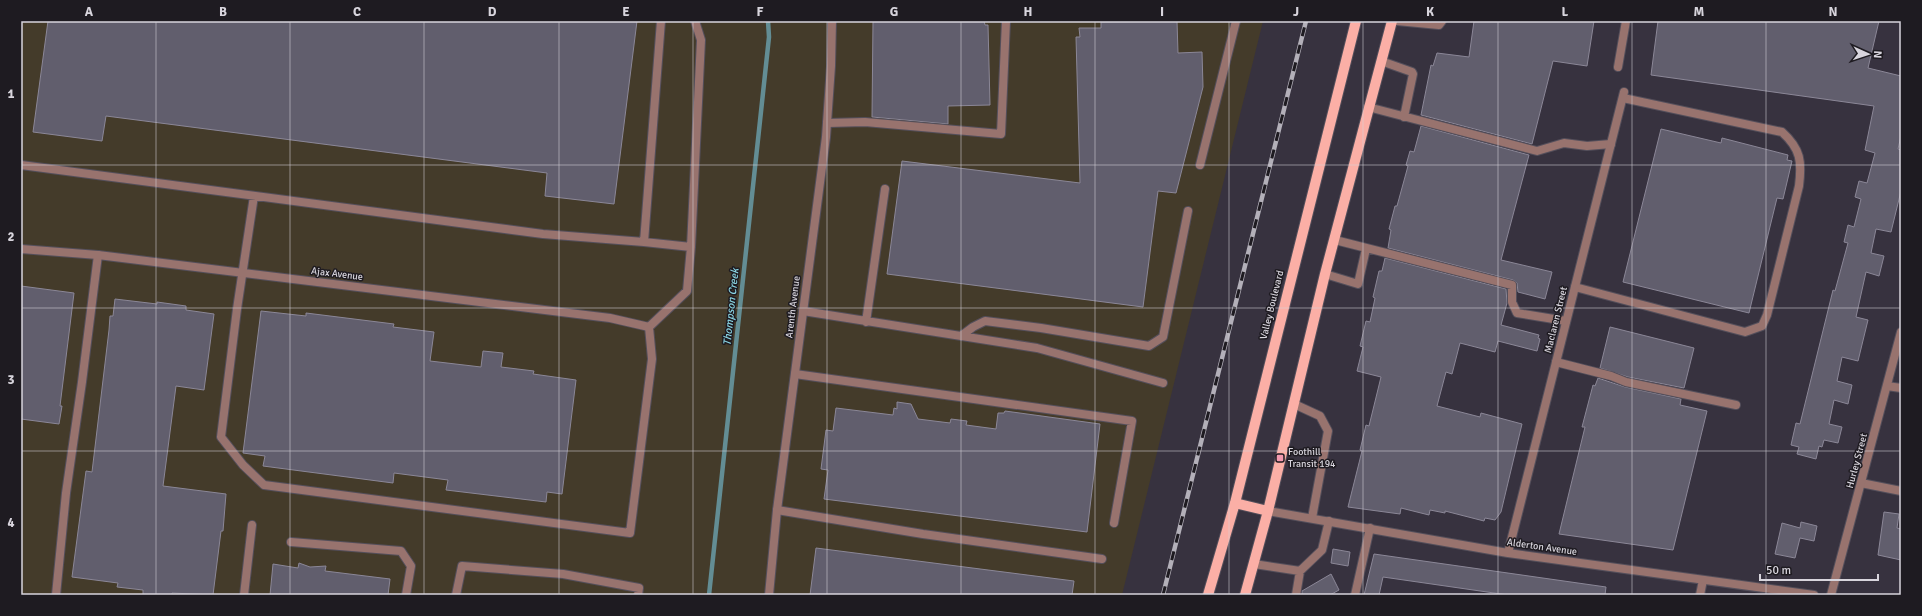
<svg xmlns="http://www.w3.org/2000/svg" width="1922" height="616" viewBox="0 0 1922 616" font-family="Signika,sans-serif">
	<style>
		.industrial { fill: #443b2a }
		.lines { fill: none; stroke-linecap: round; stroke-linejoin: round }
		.stream { stroke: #638d94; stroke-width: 4.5 }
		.building { fill: #615e6d; stroke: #8b8797 }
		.service-casing { stroke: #544f5b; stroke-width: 10 }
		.minor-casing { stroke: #544f5b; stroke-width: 10 }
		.tertiary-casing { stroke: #544f5b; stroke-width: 10 }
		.primary-casing { stroke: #544f5b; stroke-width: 12 }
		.service { stroke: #98736e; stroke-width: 8 }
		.minor { stroke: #98736e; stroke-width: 8 }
		.tertiary { stroke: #98736e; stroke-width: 8 }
		.primary { stroke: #fbafa6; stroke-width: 10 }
		.rail-casing { stroke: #b3b0b9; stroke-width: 4.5 }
		.rail { stroke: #1e1b21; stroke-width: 3; stroke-dasharray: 9; stroke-linecap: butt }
		.grid { fill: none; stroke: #d8d5dd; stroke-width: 1; stroke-opacity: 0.55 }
		.poi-dot { fill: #f29aaf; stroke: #1e1b21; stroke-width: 1.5 }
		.labels { text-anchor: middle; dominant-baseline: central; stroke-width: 3; stroke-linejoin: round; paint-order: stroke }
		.street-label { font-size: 10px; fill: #d8d5dd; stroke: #1e1b21 }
		.poi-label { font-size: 10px; fill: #d8d5dd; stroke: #1e1b21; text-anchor: start }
		.water-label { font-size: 11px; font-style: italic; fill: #8ad5e3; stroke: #1e1b21 }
		.neatline { fill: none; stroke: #d8d5dd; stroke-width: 1.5 }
		.grid-label { font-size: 13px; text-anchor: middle; font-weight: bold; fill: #d8d5dd }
	</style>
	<rect width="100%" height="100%" fill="#37323f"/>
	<path class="industrial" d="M21,21h1242l-141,574h-1101z"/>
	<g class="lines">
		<path class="stream" d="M709,595l51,-474 9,-84 -1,-16"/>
	</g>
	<path class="building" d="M48,21h589l-23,183 -69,-8 2,-23 -441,-57 -4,25 -69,-9z
		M873,21h111l1,4h3l2,80 -42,1v18l-76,-7z
		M1177,21l1,32 24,-1 1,35 -27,106 -18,-2 -15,116 -256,-33 15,-113 178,22 -4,-146h4l-1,-9h22v-6z
		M1474,21h120l-7,45 -34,-5 -21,83 -111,-29 10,-50 2,1 4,-13 32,4z
		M1658,21h221l-11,47 33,8v60l-3,13 3,1v41l-10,41 -15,-3 -5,24 13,3 -5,20 -13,-4 -10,45 12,3 -10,41 -16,-4 -5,24 15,4 -4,19 -14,-4 -5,24 13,3 -4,16 -14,-3 -2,7 -3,-1 -3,13 -19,-5 2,-7 -8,-2 5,-22 4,1 33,-134 2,1 13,-48 -4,-1 4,-17 6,2 7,-28 -6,-2 4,-16 8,2 8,-30 -10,-3 9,-44 -223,-31z
		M1421,126l108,29 -28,105 51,12 -7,27 -27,-7 -1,-9 -4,-3 -125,-32 3,-18 -2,-1 6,-23h2l11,-40 -2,-1 4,-14 4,1z
		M1661,129l60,14 1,-5 66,17 -1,5 5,1 -9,38 -6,-1 -28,115 -126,-31z
		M1385,258l121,31 1,14 -6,22 38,10 -1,3 2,1 -3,12 -39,-10 -3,11 -35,-9 -8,31 -6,-2 -9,34 43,11 1,-4 41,11 -21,88 -6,8 -10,-2 -1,3 -39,-10v2l-15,-3 -1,5 -28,-7 -1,6 -52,-7 14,-56 -2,-1 6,-25 3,1 12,-49 -24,-6 6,-24 -3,-1 6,-25 4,1 5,-24 -2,-1 6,-26h3z
		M21,286l53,7 -14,113h2l-3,18 -38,-5z
		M115,299l42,5v-2l29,4v4l28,4 -10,76 -28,-4 -13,100 63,8 -3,37h-2l-8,64 -41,-2v2h-29v-5l-26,-3 1,-4 -46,-6 14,-106 6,1 17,-142 1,-14h3z
		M261,311l45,5v-3l88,11 -1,3 41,5 -4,29 51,6 2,-16 20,2 -2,14 33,4 -1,3 43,6 -14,114 -15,-2 -1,10 -100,-12 2,-10 -54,-7 -1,10 -130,-17 2,-10 -22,-3z
		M1610,327l84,21 -10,40 -56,-11 -28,-9z
		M1598,378l27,9 56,12 -1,6 27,6 -34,139 -114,-16 26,-107h-3l11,-42 2,1z
		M897,402l14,2 7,15 32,4 1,-4 16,2 -1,4 30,4 2,-16h6l1,-2 95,13 -13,108 -263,-33 4,-29 -7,-1 5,-39 7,1 3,-23 57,7 1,-7 3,1z
		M1884,512l15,2 -2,14 4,1v31l-23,-5z
		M1801,522l16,4 -3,15 -14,-3 -5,20 -20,-4 7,-31 18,5z
		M816,548l258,33 -2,14h-262z
		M1333,549l17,3 -2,14 -17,-3z
		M1374,554l232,33 -1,8h-97l-125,-18 -4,18h-15z
		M299,563l11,4 16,-1 -1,5 65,8 -2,16h-118l3,-31 25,4z
		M1331,574l8,16 -9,5h-28v-4z"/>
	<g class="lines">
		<defs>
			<path id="service" d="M661,21l-17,221 47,5
				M1397,21l42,4 3,-4
				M1381,61l31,11 1,2 -9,43
				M1618,67l8,-46
				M1368,107l169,44 27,-8 23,3 24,-2
				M827,123l38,-1 136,12 5,-113
				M21,165l522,69 101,8
				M1200,165l36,-144
				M254,196l-17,113 -16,128 22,28 21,20 366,48 22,-174 -3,-32 38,-36 4,-44 10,-207 -6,-19
				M1335,240l177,45v17l5,11 49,8
				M1325,274l33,10 8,-35
				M1575,287l170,45 17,-6 5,-11 32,-129c3,-24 2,-37 -17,-54l-159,-34
				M803,311l234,37 126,35
				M866,322l19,-133
				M961,336l12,-9 12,-6 56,7 108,18 14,-9 25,-126
				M1556,362l55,14 15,6 110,23
				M795,374l337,47 -18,102
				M1294,404l26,12 8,15 -16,87
				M1861,483l40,8
				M777,510l146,24 179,25
				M291,542l110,9 10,15 -5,29
				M1254,564l46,7 22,-21 7,-29
				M56,595l10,-102 16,-111 16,-127
				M244,595l8,-70
				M456,595l6,-29 101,8 76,14 -1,7
				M1296,595l4,-24
				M1355,595l15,-67
				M1700,595l3,-15"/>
			<path id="minor" d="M21,249l77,6 512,63 39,9
				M1887,386l14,2
				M1268,511l240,42 306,42
				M1508,553l116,-461
				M1831,595l70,-263"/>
			<path id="tertiary" d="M769,595l8,-85 49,-373 5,-71 1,-45"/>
			<path id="primary" d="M1235,503l33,8
				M1208,595l27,-92 121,-482
				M1245,595l23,-84 57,-237 67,-253"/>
		</defs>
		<use href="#service" class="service-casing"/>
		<use href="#minor" class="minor-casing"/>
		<use href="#tertiary" class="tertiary-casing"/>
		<use href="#primary" class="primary-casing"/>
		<use href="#service" class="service"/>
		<use href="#minor" class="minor"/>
		<use href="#tertiary" class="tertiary"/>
		<use href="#primary" class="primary"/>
		<defs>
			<path id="rail" d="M1163,595l143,-574"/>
		</defs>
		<use href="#rail" class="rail-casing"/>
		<use href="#rail" class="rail"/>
	</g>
	<path class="grid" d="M156,21v574M290,21v574M424,21v574M559,21v574M693,21v574M827,21v574M961,21v574M1095,21v574M1229,21v574M1363,21v574M1498,21v574M1632,21v574M1766,21v574M21,165h1880M21,308h1880M21,451h1880"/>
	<rect class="poi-dot" x="1276" y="454" width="8" height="8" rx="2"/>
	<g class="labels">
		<g class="street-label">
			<text transform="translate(337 274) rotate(7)">Ajax Avenue</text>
			<text transform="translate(1272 305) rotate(-76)">Valley Boulevard</text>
			<text transform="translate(793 307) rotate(-83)">Arenth Avenue</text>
			<text transform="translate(1556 320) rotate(-76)">Maclaren Street</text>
			<text transform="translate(1857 461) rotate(-75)">Hurley Street</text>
			<text transform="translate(1542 547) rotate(8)">Alderton Avenue</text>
		</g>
		<g class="poi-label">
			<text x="1288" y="452">Foothill<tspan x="1288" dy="12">Transit 194</tspan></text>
		</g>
		<g class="water-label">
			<text transform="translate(731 307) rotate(-84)">Thompson Creek</text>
		</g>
	</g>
	<rect width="1922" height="616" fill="none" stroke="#1e1b21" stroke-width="44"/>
	<g transform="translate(1868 54) rotate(93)" stroke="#1e1b21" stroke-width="3" paint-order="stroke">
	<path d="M0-3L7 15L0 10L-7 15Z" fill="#d8d5dd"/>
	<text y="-6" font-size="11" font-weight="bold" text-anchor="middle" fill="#d8d5dd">N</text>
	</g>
	<path d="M1760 574v6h118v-6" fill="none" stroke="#d8d5dd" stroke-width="2"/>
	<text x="1766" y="574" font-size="12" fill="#d8d5dd" stroke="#1e1b21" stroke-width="3" paint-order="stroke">50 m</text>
	<rect x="22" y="22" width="1878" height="572" class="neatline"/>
	<g class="grid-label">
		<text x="89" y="16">A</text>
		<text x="223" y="16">B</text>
		<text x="357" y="16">C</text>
		<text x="492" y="16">D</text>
		<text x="626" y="16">E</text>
		<text x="760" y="16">F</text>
		<text x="894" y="16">G</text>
		<text x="1028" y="16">H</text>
		<text x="1162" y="16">I</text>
		<text x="1296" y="16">J</text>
		<text x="1430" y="16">K</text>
		<text x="1565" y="16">L</text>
		<text x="1699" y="16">M</text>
		<text x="1833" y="16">N</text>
		<text x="11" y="98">1</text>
		<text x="11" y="241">2</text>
		<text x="11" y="384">3</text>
		<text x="11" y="527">4</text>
	</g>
</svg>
